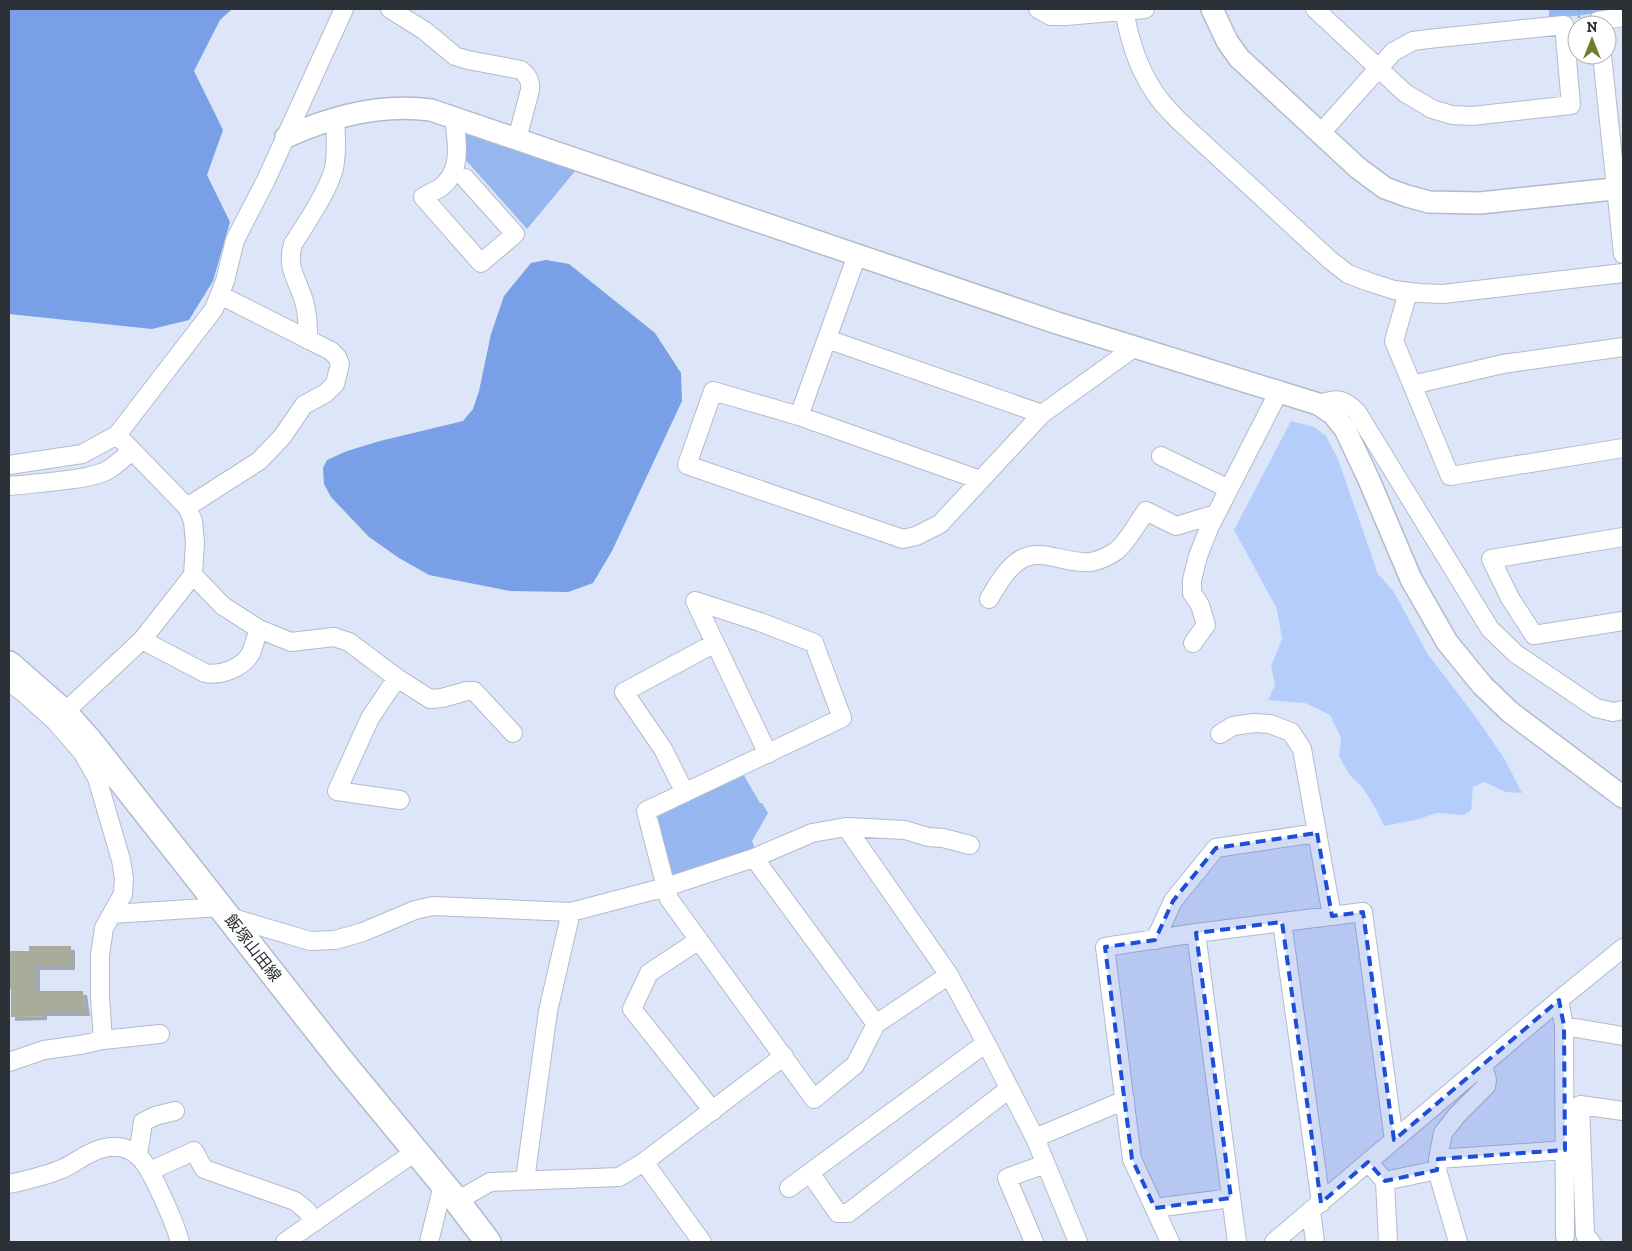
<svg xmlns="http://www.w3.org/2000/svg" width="1632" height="1251" viewBox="0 0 1632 1251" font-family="'Zilla Slab','Noto Sans JP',serif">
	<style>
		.green { fill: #96b6f0 }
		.forest { fill: #799fe6 }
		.water { fill: #b5cdfa }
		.building { fill: #a8ac99; filter: url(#shadow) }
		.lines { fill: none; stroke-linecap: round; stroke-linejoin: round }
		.minor-casing { stroke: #b2bbcd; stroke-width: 20 }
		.tertiary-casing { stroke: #b2bbcd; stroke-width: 24 }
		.secondary-casing { stroke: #b2bbcd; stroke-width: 28 }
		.path { stroke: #9ea6b4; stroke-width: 2.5; stroke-dasharray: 2.5 4; stroke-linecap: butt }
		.minor { stroke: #fff; stroke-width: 18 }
		.tertiary { stroke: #fff; stroke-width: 21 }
		.secondary { stroke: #fff; stroke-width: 25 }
		.marked { fill: #1d4ed8; fill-opacity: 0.2; stroke: #1d4ed8; stroke-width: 4; stroke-dasharray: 10 6; stroke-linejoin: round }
		.labels { text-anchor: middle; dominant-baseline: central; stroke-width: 5; stroke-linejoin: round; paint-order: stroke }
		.street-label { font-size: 16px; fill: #2c3037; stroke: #fff }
	</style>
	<defs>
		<filter id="shadow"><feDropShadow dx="4" dy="4" stdDeviation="0" flood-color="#0004"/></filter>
	</defs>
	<rect width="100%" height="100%" fill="#dce6f8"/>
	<path class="green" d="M1549,9h74l-8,2 -66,8z
		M464,132l112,38 -49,59 -63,-71z
		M743,774l17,29h2l6,10 -16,28 3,8 -78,29 -10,-3 -14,-56z"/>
	<path class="forest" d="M9,9h223l-12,11 -26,51 29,59 -16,45 23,47 -17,59 -24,39 -37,9 -143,-15z
		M546,260l23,4 86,69 26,40 1,28 -70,150 -19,32 -25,9 -58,-1 -81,-16 -30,-17 -30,-21 -38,-40 -7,-13 -1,-16 4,-8 20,-9 33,-10 83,-20 10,-12 6,-18 12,-57 13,-38 27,-33z"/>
	<path class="water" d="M1291,421l23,6 12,9 12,23 40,115 16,18 33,61 48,63 29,42 18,35 -16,-1 -22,-10 -11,5 -2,23 -7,5 -27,-2 -22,7 -31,6 -8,-17 -13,-21 -14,-14 -10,-18 2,-18 -11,-23 -25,-12 -37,-3 7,-15 -4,-19 11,-27 -3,-18 -3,-14 -42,-77z"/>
	<path class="building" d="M29,946h42v20h-35v25h47l3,21h-43v4l-32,1v-28h-2v-38h20z"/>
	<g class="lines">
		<defs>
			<path id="minor" d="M390,9l35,22 30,25 13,4 53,10c7,6 10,11 9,20l-13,49
				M1038,9l13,7h15l79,-7
				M1124,9c5,31 16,65 36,91 5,7 12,13 18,20l152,140 18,14 21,8 25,8 25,3 24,1 180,-21
				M1315,9l90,84 27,16 20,6 20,1 99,-11 -7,-80 -136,14 -15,2 -20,11 -73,82
				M1599,25l-1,-4 25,-4
				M1602,55l21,199
				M454,118c3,24 9,53 -14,70 -5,3 -12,6 -17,9l58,66 34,-29 -50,-56
				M1408,292l-14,49 56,135 173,-28
				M827,339l215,75
				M308,340c0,-13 0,-26 -4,-39 -7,-23 -18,-33 -11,-57 12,-19 36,-54 41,-76 3,-16 2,-33 1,-50
				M1412,385l91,-21 120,-17
				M1318,404c19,-5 24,-7 39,8l133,217 26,25 80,54 17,4 10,-2
				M799,416l58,-161
				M1161,456l68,33
				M9,465l73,-11 35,-19 97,-126 11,-28 10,-41 31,-60 78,-171
				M980,480l-181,-64 -86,-25 -26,74 216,74 13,-3 24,-12 102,-110 93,-67
				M9,486c24,-3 79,-5 99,-16 8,-5 16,-13 24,-19
				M187,507l72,-46 23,-24 22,-32 22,-12 9,-9 5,-20 -3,-7 -6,-6 -111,-56
				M1623,537l-132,22 19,39 24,37 89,-14
				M193,575l30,31 36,23 32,13 43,-5 15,5 48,36 33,21 12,-1 25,-7h7l39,42
				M989,599c8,-13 15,-27 28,-37 22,-17 49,3 74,0 9,-2 18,-6 25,-11 9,-6 23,-30 30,-40l30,15 40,-12
				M142,640l63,33c16,3 38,-5 46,-20 3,-8 5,-16 8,-24
				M1193,643l13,-18 -6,-20 -8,-12v-13l6,-24 12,-30 69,-135
				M397,678l-27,40 -33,73 63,9
				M9,682l15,11 31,28 87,-81 51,-65 2,-32 -2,-22 -6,-14 -70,-72
				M55,721l27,31 15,26 24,82 3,19 -1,15 -19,34 -4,27v42l3,43 57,-6
				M1220,734l13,-8 21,-3 16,1 21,8 11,17 30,167
				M768,754l-73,-153 65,21 54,21 28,75 -196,93 23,88 145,200 41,-34 21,-41 73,-49 -103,-148
				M685,793l-22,-44 -39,-57 91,-49
				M754,858l122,166
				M112,914l109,-7
				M229,917l81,24 25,-1 28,-8 52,-22 18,-4 138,6 95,-25 88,-29 58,-25 34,-6 59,3 23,7 15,1 27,7
				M1282,922l39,281
				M699,940l-50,33 -17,36 81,102
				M1155,940l18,-39 43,-53 101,-15
				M949,975l37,68 49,95 43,104
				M1559,1000l5,26 59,10
				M1564,1026l1,210
				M9,1062l35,-12 36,-5 23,-5
				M1035,1138l90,-38
				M138,1155l5,-33 12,-6 20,-5
				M1438,1159l127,-9
				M644,1162l58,80
				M1368,1162l17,19 3,61
				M150,1171l44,-20 10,18 91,32 11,9 9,12
				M810,1173l28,40h10l161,-124
				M525,1180l23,-169 23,-99
				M1385,1181l52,-11
				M9,1184c18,-4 37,-8 55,-16 13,-6 25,-17 40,-20 35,-8 46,23 58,48 7,16 14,30 18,46
				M789,1188l197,-145
				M457,1201l33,-19 129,-5 25,-15 140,-106
				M1155,1208l76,-10
				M1311,1210l4,32
				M285,1242l130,-90
				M429,1242l14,-57
				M1034,1242l-27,-64 38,-14
				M1170,1242l-38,-83 -27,-212 91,-14
				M1237,1242l-41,-309 167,-21 31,228
				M1274,1242l285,-242 64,-52
				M1458,1242l-21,-72 2,-17 4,-20 14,-18 29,-29 1,-6 -4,-15
				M1591,1242l-6,-7 -5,-130 43,6"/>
			<path id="tertiary" d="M1212,9l15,32 12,17 119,110 27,20 22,8 22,6 51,1 143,-15
				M286,137c46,-21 95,-34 145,-27l626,213 261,81 15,10 12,15 24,51 42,99 36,63 35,43 28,27 113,85"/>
			<path id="secondary" d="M9,664l56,49 24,27 254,323 114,138 31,41"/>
		</defs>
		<use href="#minor" class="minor-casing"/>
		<use href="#tertiary" class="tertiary-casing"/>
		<use href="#secondary" class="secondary-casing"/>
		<path class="path" d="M1579,9v10"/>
		<use href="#minor" class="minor"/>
		<use href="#tertiary" class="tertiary"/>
		<use href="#secondary" class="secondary"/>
	</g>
	<path class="marked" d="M1317,833l15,83 31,-4 31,228 165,-140 5,26 1,124 -127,9 -1,11 -52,11 -17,-19 -47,41 -39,-281 -86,11 35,265 -76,10 -23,-49 -27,-212 50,-7 18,-39 43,-53z"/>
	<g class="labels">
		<g class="street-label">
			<text transform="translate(253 948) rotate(52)">飯塚山田線</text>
		</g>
	</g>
	<rect width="1632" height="1251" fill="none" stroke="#2c3037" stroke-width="20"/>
	<g transform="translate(1592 40)"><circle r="24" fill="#ffffff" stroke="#abacaf"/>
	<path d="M0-4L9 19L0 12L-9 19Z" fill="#727d29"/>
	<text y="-8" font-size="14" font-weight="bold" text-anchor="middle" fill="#2c3037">N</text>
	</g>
</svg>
